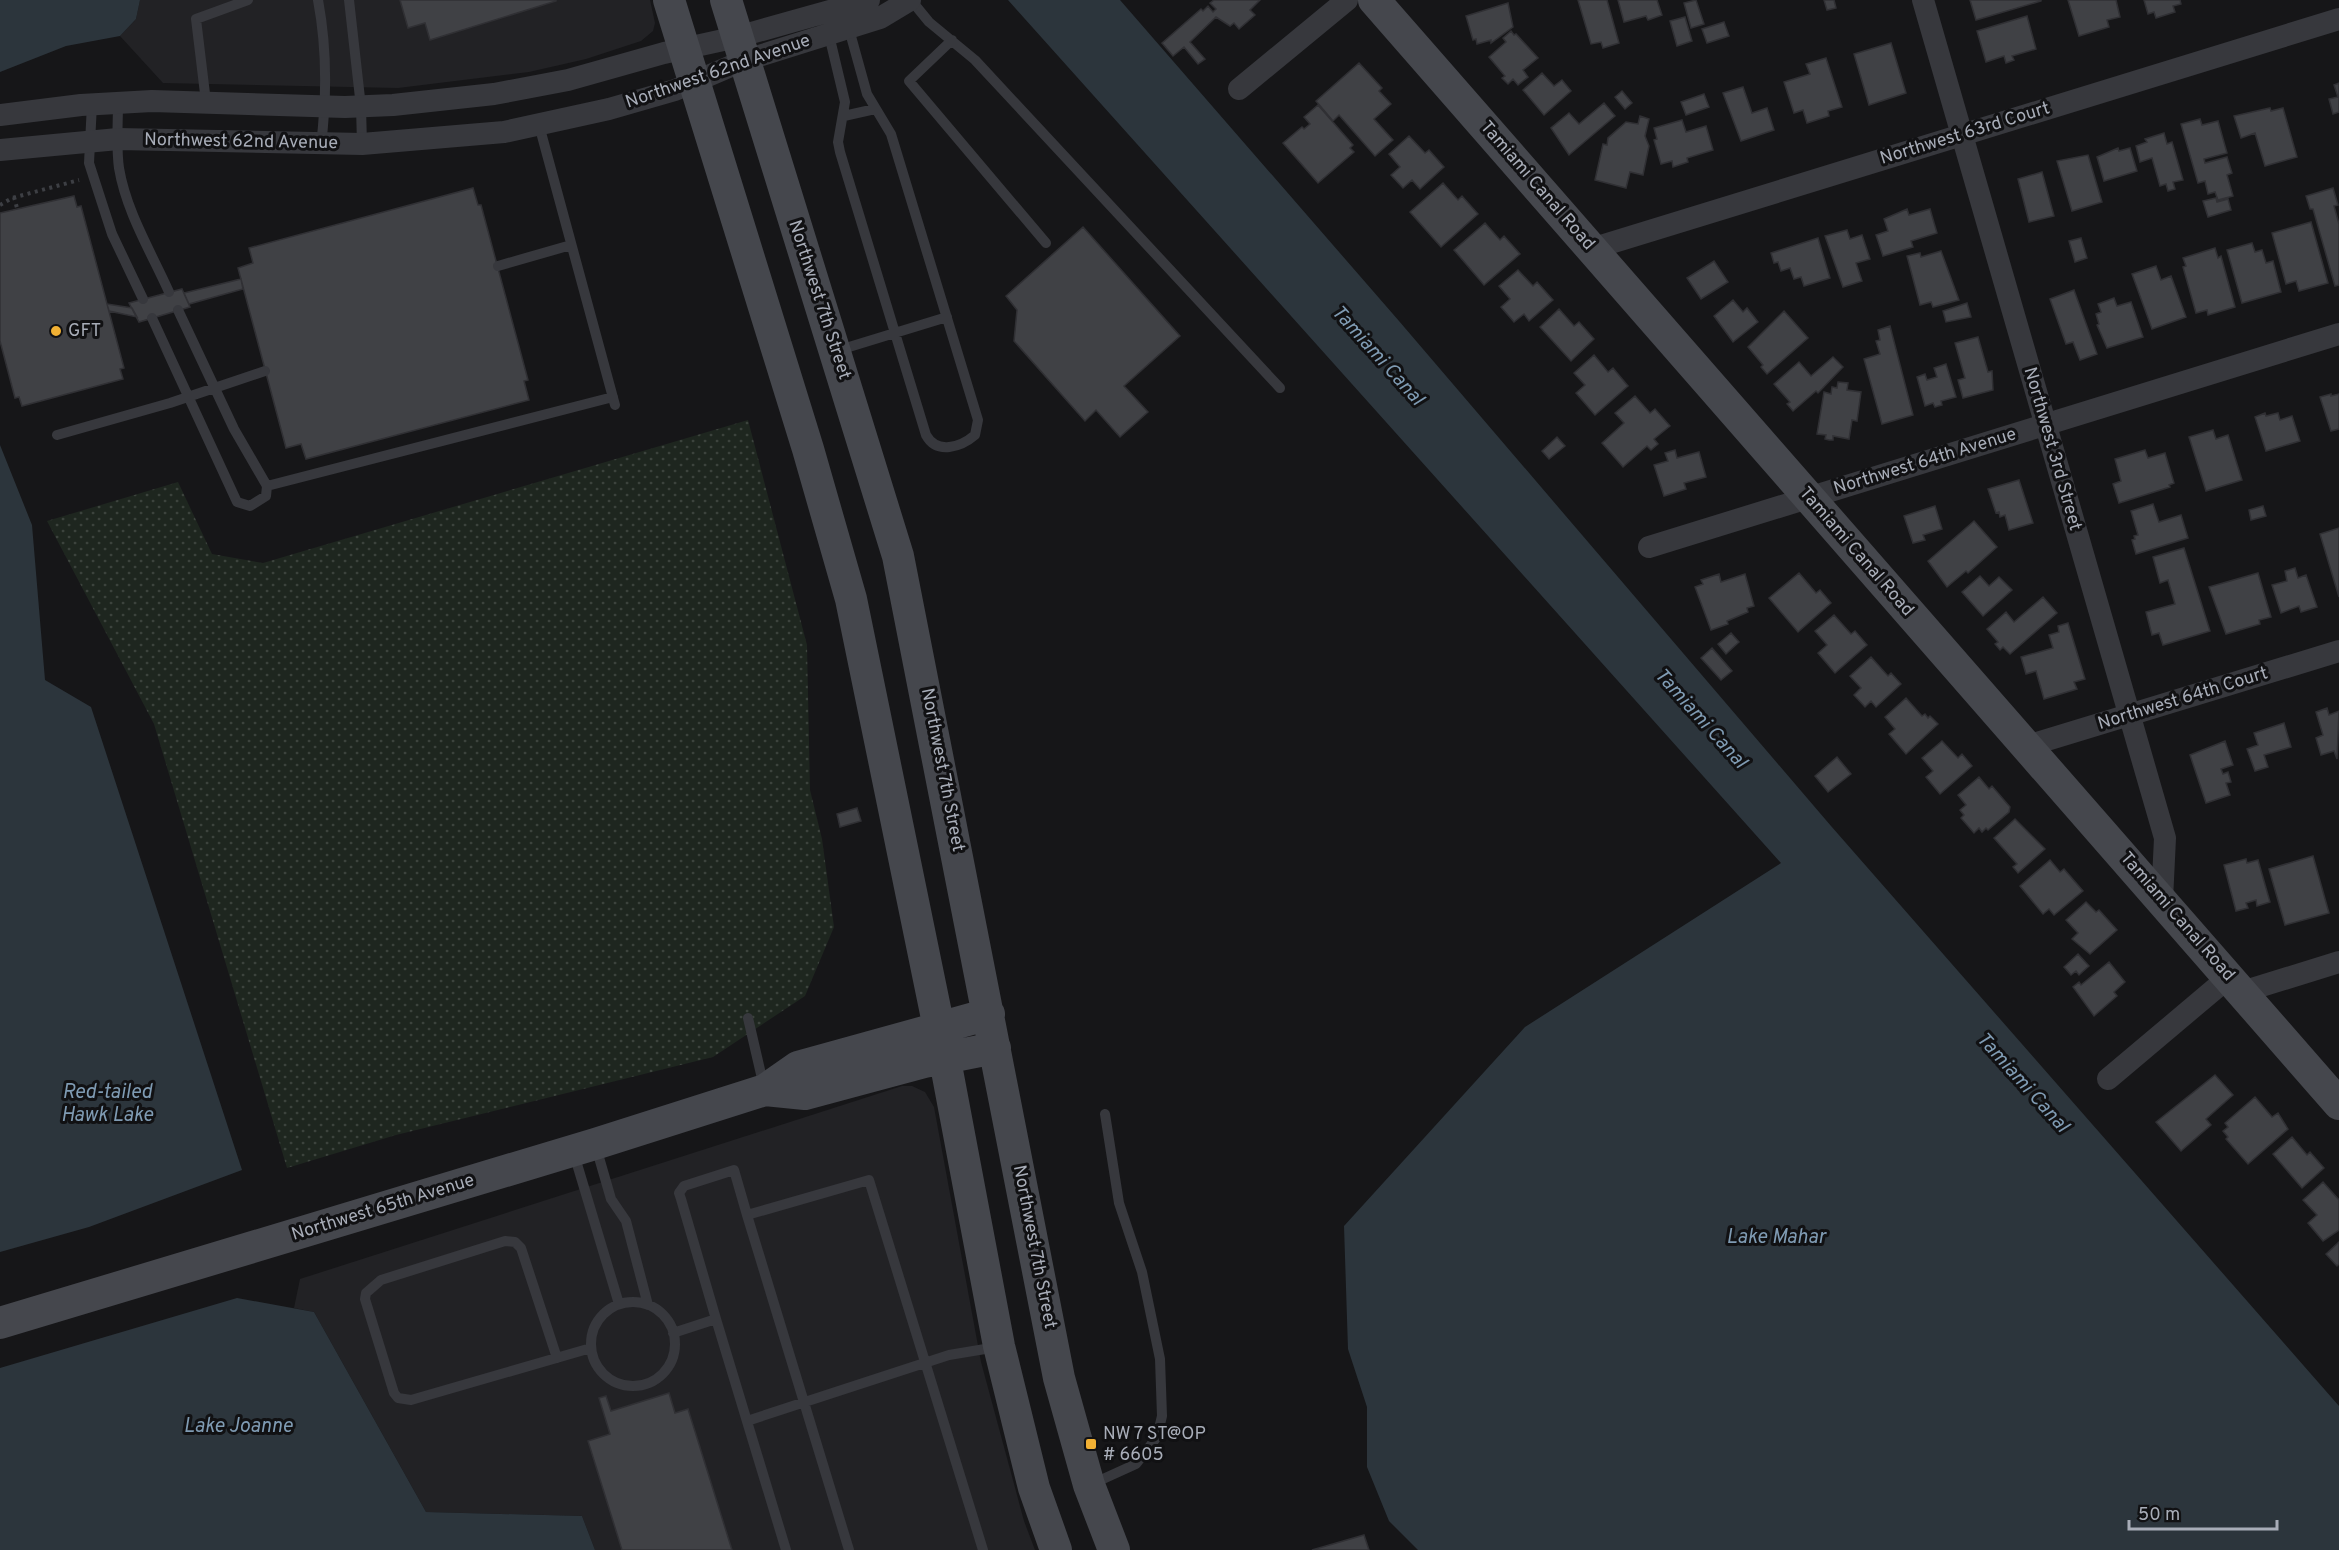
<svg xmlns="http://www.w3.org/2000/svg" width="2339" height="1550" viewBox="0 0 2339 1550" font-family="Overpass,sans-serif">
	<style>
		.built { fill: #222225 }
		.grass { fill: url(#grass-dots) }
		.water { fill: #2c353c }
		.building { fill: #404145; stroke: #303034; stroke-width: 1.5 }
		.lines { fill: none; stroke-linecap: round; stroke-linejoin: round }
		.path { stroke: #3d3f44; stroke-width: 4; stroke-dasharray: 3 4.5; stroke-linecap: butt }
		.lane { stroke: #37383d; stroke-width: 10 }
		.street { stroke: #37383d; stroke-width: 22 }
		.secondary { stroke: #45474d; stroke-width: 32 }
		.poi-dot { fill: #f2b134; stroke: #111113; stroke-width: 2 }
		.labels { text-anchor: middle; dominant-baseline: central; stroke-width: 6; stroke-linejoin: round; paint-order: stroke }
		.street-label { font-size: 18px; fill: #a8adb8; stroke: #111113 }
		.poi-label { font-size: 18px; fill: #a8adb8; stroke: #111113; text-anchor: start }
		.water-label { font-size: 20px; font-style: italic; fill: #7f9bb3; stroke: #111113 }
	</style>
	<defs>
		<pattern id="grass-dots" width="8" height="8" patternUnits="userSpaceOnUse" patternTransform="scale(1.5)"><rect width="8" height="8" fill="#1e261f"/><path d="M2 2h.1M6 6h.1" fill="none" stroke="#3c433d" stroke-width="1.8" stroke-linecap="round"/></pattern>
	</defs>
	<rect width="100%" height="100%" fill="#161618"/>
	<path class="built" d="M140,0h510l5,23 -2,8 -12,10 -55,18 -57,13 -131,16 -235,-5 -43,-47 16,-17z
		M902,1086h10l13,6 9,15 47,255 43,159 11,29h-440l-13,-34 -156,-4 -112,-200 -20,-4 6,-29z"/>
	<path class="grass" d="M748,420l59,225 3,145 12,49 12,88 -29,69 -92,61 -317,78 -109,33 -133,-444 -107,-203 131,-39 34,72 51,9z"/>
	<path class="water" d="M0,0h140l-4,19 -16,17 -54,10 -66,26z
		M1008,0h112l279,321 432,505 508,580v144h-921l-29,-29 -22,-54v-60l-19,-58 -4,-123 181,-199 256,-164z
		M0,445l32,80 13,155 46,27 151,463 -153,57 -89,25z
		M237,1298l77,14 112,200 156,4 13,34h-595v-182z"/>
	<path class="building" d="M400,0h156v1l-126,39 -5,-17 -17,5z
		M1214,0h46l-10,10 5,5 -16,14 -5,-6 -4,3 -14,-9 -26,25 15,17 -7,5 -14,-17 -11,9 -11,-13 39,-34 2,2 5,-5 5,6 3,-3 -6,-6z
		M1578,0h29l12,43 -16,5 -2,-6 -10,2z
		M1618,0h39l5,15 -14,5 -2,-4 -22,6z
		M1696,0l8,24 -13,4 -7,-25z
		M1824,0h10l2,8 -9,2z
		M1970,0h71v1l-65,19z
		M2068,0h48l4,17 -13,3 2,7 -30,9z
		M2144,0h36l1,4 -8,2 2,6 -19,6 -2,-6 -6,2z
		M1508,3l5,24 -22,16v-3l-14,4 -1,-5 -3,1 -7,-24z
		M2027,16l9,33 -24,7 2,4 -8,3 -2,-7 -18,6 -9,-31z
		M1685,17l7,24 -15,5 -7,-25z
		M1724,22l5,14 -22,7 -5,-14z
		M1511,31l3,4 2,-1 22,24 -15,12 5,7 -10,8 -5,-6 -5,5 -6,-6 3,-2 -16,-19 17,-15 -3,-4z
		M1891,43l15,50 -37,12 -15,-51z
		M1826,58l16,49 -14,4 1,5 -22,7 -4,-13 -9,3 -10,-31 26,-8 -4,-10z
		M1359,63l23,25 -3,3 12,13 -17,15 19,21 -18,16 -36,-41 -6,6 -17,-20z
		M1542,73l12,13 8,-6 9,11 -27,24 -21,-25z
		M2339,83v29l-6,2 -4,-15 9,-2 -4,-12z
		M1743,87l9,26 15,-5 7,22 -33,11 -18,-48z
		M1622,91l10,12 -7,6 -10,-12z
		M1704,94l5,13 -23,8 -5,-13z
		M1604,103l11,13 -46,39 -18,-27 18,-15 10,11z
		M1318,105l35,40 -3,3 4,4 -36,31 -35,-40 19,-16 2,2 6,-5 -6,-7z
		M2270,108l1,3 12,-3 14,49 -32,9 -10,-33 -14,5 -7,-22z
		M1640,116l9,3 -4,17 4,10 -6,29 -13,-3 -4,16 -31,-8 8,-36 4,1 1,-7 18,-16 12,2z
		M2200,119l2,6 16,-4 9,32 -23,6 1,4 22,-6 5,16 -5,2 6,21 -15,4 -3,-8 -7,2 -3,-13 -7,2 -17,-59z
		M1682,120l4,12 20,-6 7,24 -26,8 1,4 -15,5 -1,-6 -11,3 -7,-24 3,-1 -3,-11z
		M2164,133l3,11 5,-2 11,38 -10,2 2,7 -7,2 -2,-7 -6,2 -8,-28 -12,4 -4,-16 11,-4 -2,-3z
		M1409,136l16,17 4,-3 15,17 -24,22 -8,-9 -9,8 -12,-13 9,-8 -11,-13z
		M2118,148l1,3 11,-3 7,23 -33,10 -7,-24z
		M2088,155l14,47 -30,9 -15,-50z
		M2042,172l12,44 -25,6 -11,-43z
		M1443,183l15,17 4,-4 16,18 -37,33 -31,-35z
		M473,188l5,17h3l47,175 -4,1 5,19 -223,59 -5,-15 -15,4 -48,-180 15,-5 -4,-15z
		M2333,188l5,17 -4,1 5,18v61l-4,1 -22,-77h-3l-4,-13z
		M74,196l3,11 4,-1 43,162 -4,1 3,10 -101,27 -3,-9 -4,1 -15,-57v-128z
		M2216,198l1,4 11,-3 3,11 -23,7 -5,-16z
		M1907,209l2,6 21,-6 7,24 -26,8 2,6 -30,9 -7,-21 12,-4 -4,-12z
		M2311,222l17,61 -29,8 -3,-10 -10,3 -14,-51z
		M1485,223l15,17 4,-4 16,18 -36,31 -30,-35z
		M1083,227l97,109 -56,50 24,26 -28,25 -24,-27 -11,11 -71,-80 3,-31 -11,-14z
		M1847,230l3,9 12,-4 8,24 -14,4 6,18 -19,6 -18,-51z
		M1818,238l12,40 -26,8 -3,-9 -7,2 -4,-11 -9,3 -3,-9 -4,1 -3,-10z
		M2081,238l6,20 -12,4 -6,-21z
		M2252,243l3,9 7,-2 4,13 7,-2 8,31 -39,11 -15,-53z
		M2215,248l3,10 3,-2 14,51 -27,8 -1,-5 -11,3 -13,-46 3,-1 -3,-8z
		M1941,251l18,49 -26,7 -2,-5 -11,3 -13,-49 13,-3 1,4z
		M1714,261l14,21 -27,17 -14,-21z
		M2156,266l5,14 10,-4 15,41 -34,12 -20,-55z
		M1518,270l15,16 4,-4 16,18 -24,21 -5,-7 -10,8 -13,-15 9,-8 -11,-13z
		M241,279l2,10 -54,15 -5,-11z
		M182,289l8,18 -51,15 -10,-19z
		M2074,290l23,64 -17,6 -7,-18 -7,2 -16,-45z
		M2114,298l3,8 14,-4 12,35 -36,11 -10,-23 2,-1 -3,-10 5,-2 -3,-8z
		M1733,300l10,12 4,-4 11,14 -25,20 -19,-26z
		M1967,303l4,14 -25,5 -3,-11z
		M107,304l25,4 5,9 -28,-6z
		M1559,309l15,17 5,-4 15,17 -23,22 -31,-34z
		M1784,311l24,27 -41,36 -6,-7 2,-2 -15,-18z
		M1890,326l23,89 -31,9 -18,-65 16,-5 -4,-13 4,-1 -2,-10z
		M1978,337l10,35 4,-1 1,19 -30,8 -5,-18 7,-2 -10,-35z
		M1594,355l14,17 5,-4 15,18 -33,29 -19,-22 9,-8 -11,-12z
		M1833,357l10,10 -25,26 -2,-2 -23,20 -6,-7 3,-2 -16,-18 25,-22 12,14z
		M1946,364l10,33 -15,4 1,4 -4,1 -3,1 -2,-4 -8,3 -8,-29 8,-3 2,6 10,-3 -3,-9z
		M1838,382l10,1 -1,7 14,2 -4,29 -5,-1 -3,19 -16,-3v4h-4l-4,-1 1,-4 -9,-1 7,-42 7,2 1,-7 5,1z
		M2331,394v2l8,-2v35l-8,2 -11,-34z
		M1635,396l15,17 5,-4 15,17 -16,13 4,5 -7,6 -4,-4 -24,21 -21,-24 22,-20 -9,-10z
		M2265,413l1,3 12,-3 2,7 12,-4 8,25 -34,10 -11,-34z
		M2213,430l3,9 12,-4 14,45 -36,11 -17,-54z
		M1557,437l8,9 -16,13 -7,-8z
		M1675,450l2,8 22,-6 7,25 -22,6 2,6 -22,7 -10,-31 14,-4 -3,-8z
		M2145,450l3,8 17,-5 9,30 -5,2 1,2 -51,16 -6,-19 8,-3 -6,-22z
		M2019,480l14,43 -24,7 -4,-15 -5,2 -1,-5 -3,1 -8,-24z
		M2153,504l6,18 22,-7 7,23 -52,16 -4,-14 3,-1 -1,-3 4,-1 -7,-24z
		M1935,506l7,23 -19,6 2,5 -12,3 -9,-27z
		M2263,506l3,10 -15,4 -2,-10z
		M1974,521l23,26 -29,26 -2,-2 -19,16 -19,-26z
		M2339,528v69l-19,-63z
		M2184,548l26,83 -47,14 -4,-12 -7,2 -6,-23 29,-8 -7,-24 -8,3 -7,-26z
		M2295,568l3,10 8,-3 11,32 -16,5 -2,-6 -18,7 -9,-28 15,-4 -2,-10z
		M1799,573l17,20 4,-3 11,13 -33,29 -29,-34z
		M2258,573l13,44 -12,3 1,4 -34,10 -17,-47z
		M1719,574l2,8 24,-8 9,32 -7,2 1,4 -21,9 1,3 -17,6 -16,-43 8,-3 -2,-4z
		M1980,576l9,10 10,-9 13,13 -29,26 -21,-24z
		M2043,597l14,16 -47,41 -7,-7 -3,3 -5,-6 3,-2 -11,-13 19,-17 8,10z
		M1834,615l17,19 4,-3 12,14 -32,28 -17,-20 9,-8 -12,-14z
		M2068,623l17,56 -11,3 3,7 -33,10 -8,-28 -10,3 -5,-17 32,-9 -4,-13 10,-3 -1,-6z
		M1731,633l8,9 -13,12 -8,-10z
		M1712,648l20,23 -11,9 -20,-22z
		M1871,657l17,19 3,-3 10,11 -25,23 -5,-6 -6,6 -11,-12 7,-7 -11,-12z
		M1906,698l16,18 3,-2 3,4 2,-2 8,8 -32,30 -17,-20 6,-5 -10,-12z
		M2327,708l2,7 10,-4 -2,48 -3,-8 -13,4 -5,-17 7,-3 -7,-23z
		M2284,723l7,24 -27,8 4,12 -13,4 -8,-22 11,-4 -4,-12z
		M1942,741l16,17 4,-4 10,12 -32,28 -14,-17 7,-6 -11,-13z
		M2225,741l8,24 -12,4 2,5 5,-2 3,10 -5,1 4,12 -24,8 -16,-48z
		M1837,757l14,17 -23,18 -13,-16z
		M1979,777l10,12 3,-3 18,21 -1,5 -21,18 -2,-2 -4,4 -3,-4 -5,5 -13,-15 3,-3 -4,-5 6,-5 -8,-10z
		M857,808l4,13 -21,6 -3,-13z
		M2015,819l30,30 -27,24 -5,-6 4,-3 -23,-26z
		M2313,856l16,57 -44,12 -16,-56z
		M2246,859l1,4 11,-3 12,42 -13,4 -1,-6 -10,3 2,5 -12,3 -12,-46z
		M2050,860l10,12 4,-3 19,22 -29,24 -5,-6 -6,5 -23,-28z
		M2086,902l10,10 3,-2 18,20 -27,24 -18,-15 6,-6 -12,-13z
		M2078,954l11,12 -10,9 -3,-4 -5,4 -7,-8z
		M2109,962l16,20 -11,10 3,4 -23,20 -21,-29 6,-5 2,3z
		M2215,1075l18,20 -27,24 5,6 -30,26 -25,-29z
		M2255,1097l17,20 6,-4 10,16 -40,35 -22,-25 2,-2 -5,-6 5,-4 -3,-4z
		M2292,1137l15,18 3,-3 14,16 -22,20 -29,-34z
		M2323,1182l16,18v30l-16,11 -15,-18 9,-8 -14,-15z
		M2339,1242v22l-2,2 -11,-12z
		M669,1393l6,20 13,-4 44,141h-110l-34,-109 22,-7 -11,-36 7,-2 5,15z
		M1364,1535l5,15h-57z"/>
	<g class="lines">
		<path class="path" d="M14,197l3,11
			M0,205l12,-7 67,-18"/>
		<path class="lane" d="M318,0c9,48 9,96 3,145
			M349,0l12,107 1,37
			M911,0l18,22 46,38 305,328
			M829,35l16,67 -7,40 2,10 86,283c11,20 35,12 49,0l3,-15 -87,-286 -24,-40 -18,-65
			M952,40l-43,41 137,162
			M206,102l-10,-83 52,-19
			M118,103c0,21 -2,44 1,65 7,43 32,84 50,124
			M92,104l-3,59 23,71 31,65
			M844,116l31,-7
			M539,125l76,280
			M498,266l73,-21
			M152,318l85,184 13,4 16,-10 1,-10 -33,-57 -56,-119
			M836,351l111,-34
			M57,435l113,-32 95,-32
			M267,486l346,-89
			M748,1018l16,69
			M596,1147l15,52 15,22 22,84
			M574,1154l45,150
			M747,1215l102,335
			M591 1344a42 42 0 1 1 84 0a42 42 0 1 1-84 0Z
			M716,1319l70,231
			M673,1333l43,-14 -35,-120 -2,-6 5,-7 50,-16 13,45 122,-35 114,370
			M557,1358l-36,-110 -6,-6 -10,-1 -124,39 -15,13 -1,6 29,94 4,5 13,2 180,-52
			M747,1421l202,-66 48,-8
			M1092,1484l44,-20 21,-27 5,-21 -2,-57 -18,-87 -23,-69 -14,-89"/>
		<path class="street" d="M1923,0l242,838 -3,62
			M1239,89l108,-89
			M0,115l81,-10 71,-4 193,6 48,-2 101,-11 74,-14 96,-27 73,-16 132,-37
			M0,150l118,-11 244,5 142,-12 105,-23 66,-19 68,-29 137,-43 30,-18
			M1591,249l748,-230
			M1649,547l690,-213
			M2027,746l312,-95
			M2242,992l97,-30
			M2108,1079l121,-102"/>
		<path class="secondary" d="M669,0l139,449 43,150 88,429 60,318 35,142 22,62
			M726,0l172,556 161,822 30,107 25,65
			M1374,0l965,1104
			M765,1090l40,4 119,-32 71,-14
			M0,1323l595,-179 170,-54 33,-23 191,-53"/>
	</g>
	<g class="poi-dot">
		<circle cx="56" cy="331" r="6"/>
		<rect x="1085" y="1438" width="12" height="12" rx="3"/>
	</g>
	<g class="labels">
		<g class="street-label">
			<text transform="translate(718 72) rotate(-19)">Northwest 62nd Avenue</text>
			<text transform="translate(1965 134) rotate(-17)">Northwest 63rd Court</text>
			<text transform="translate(241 142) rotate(1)">Northwest 62nd Avenue</text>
			<text transform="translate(1537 186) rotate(49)">Tamiami Canal Road</text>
			<text transform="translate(819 300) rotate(72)">Northwest 7th Street</text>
			<text transform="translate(2052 449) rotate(74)">Northwest 3rd Street</text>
			<text transform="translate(1925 462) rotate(-17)">Northwest 64th Avenue</text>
			<text transform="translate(1856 552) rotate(49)">Tamiami Canal Road</text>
			<text transform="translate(2183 699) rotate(-17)">Northwest 64th Court</text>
			<text transform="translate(942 770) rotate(79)">Northwest 7th Street</text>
			<text transform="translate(2177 917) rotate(49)">Tamiami Canal Road</text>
			<text transform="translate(383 1208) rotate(-17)">Northwest 65th Avenue</text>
			<text transform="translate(1034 1247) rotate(79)">Northwest 7th Street</text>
		</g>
		<g class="poi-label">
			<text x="68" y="331">GFT</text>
			<text x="1103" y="1434">NW 7 ST@OP<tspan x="1103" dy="21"># 6605</tspan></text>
		</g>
		<g class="water-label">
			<text transform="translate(1377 356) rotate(48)">Tamiami Canal</text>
			<text transform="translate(1700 719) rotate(48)">Tamiami Canal</text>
			<text transform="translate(2022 1083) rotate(48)">Tamiami Canal</text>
			<text x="107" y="1093">Red-tailed<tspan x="107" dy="23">Hawk Lake</tspan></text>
			<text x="1776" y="1238">Lake Mahar</text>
			<text x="238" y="1427">Lake Joanne</text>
		</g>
	</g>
	<path d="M2129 1520v9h148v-9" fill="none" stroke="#a8adb8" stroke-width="3"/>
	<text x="2138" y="1520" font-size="18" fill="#a8adb8" stroke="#111113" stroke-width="4.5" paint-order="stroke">50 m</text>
</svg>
